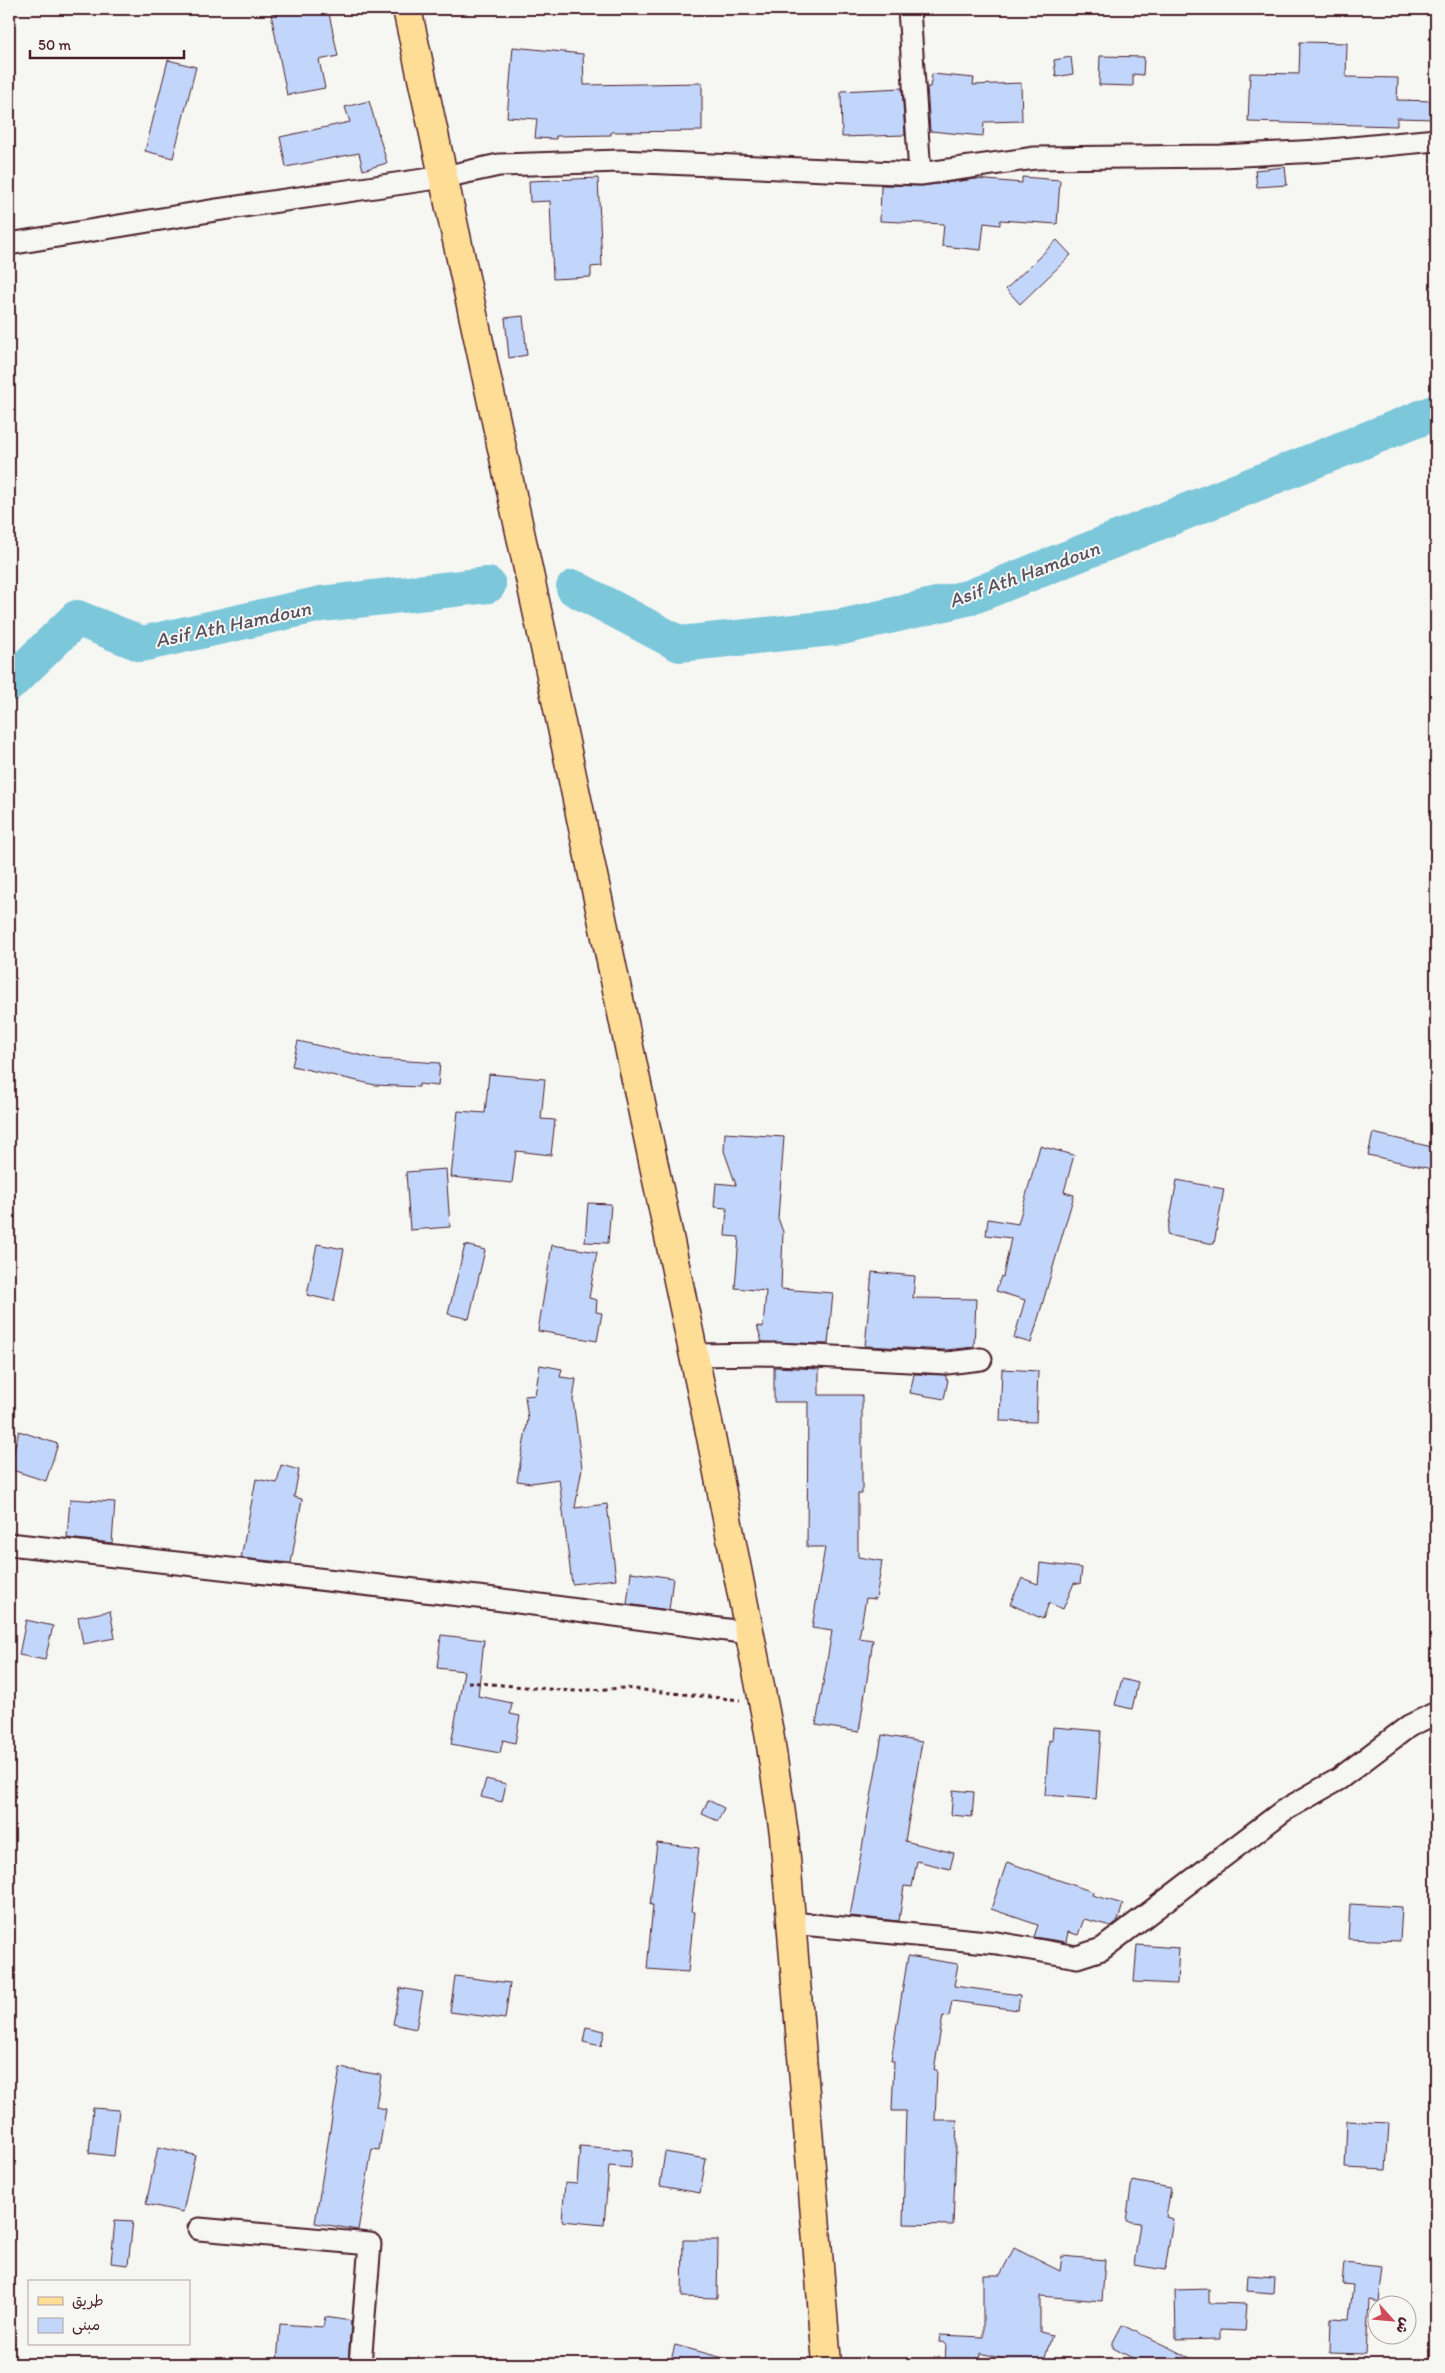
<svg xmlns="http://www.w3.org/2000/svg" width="1445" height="2373" viewBox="0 0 1445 2373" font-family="Itim,'Playpen Sans Arabic',sans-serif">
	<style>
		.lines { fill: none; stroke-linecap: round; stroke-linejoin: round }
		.river { stroke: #7bc7da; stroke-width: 36 }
		.building { fill: #c2d6fb; stroke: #4a1f2b }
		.minor-casing { stroke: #4a1f2b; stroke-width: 25 }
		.major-casing { stroke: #4a1f2b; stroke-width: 31 }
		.path { stroke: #4a1f2b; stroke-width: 3; stroke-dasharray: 4 4; stroke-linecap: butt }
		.minor { stroke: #f6f6f2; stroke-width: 21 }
		.major { stroke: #fedd96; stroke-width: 28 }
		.labels { text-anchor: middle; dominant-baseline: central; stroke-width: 4; stroke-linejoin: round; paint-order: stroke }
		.water-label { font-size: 20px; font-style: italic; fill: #595160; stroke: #f6f6f2 }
	</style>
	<rect width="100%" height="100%" fill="#f6f6f2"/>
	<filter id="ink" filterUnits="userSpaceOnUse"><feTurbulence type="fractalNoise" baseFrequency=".02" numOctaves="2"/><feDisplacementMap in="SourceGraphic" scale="10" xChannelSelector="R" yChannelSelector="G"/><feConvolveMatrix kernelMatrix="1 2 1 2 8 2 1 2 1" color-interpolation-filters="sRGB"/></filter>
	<g filter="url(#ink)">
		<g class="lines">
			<path class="river" d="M574,588l106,56 162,-17 129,-30 465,-185
				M9,684l68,-66 65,26 179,-40 167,-19"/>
		</g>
		<path class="building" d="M294,9h34l10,47 -19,4 6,28 -38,7 -16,-81z
			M1300,42l47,1 -1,34 52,1 -1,22 39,1v18l-39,-1v8l-149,-4 2,-49 49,1z
			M513,47l70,7 1,31 118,-2v48l-91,1v3l-55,1v3l-21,-1 2,-19 -30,-2z
			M1100,56l44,1 -1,18 -10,-1v12l-34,-1z
			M1071,57l2,17 -17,3 -2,-17z
			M168,60l28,7 -23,91 -28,-7z
			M932,74l42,4 -1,7 48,-2 1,38 -38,1 -1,14 -53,-5 -3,-44h3z
			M902,88l3,47 -63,2 -1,-46z
			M369,101l18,62 -24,7 -4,-17 -73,14 -6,-30 70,-15 -5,-15z
			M1285,167l2,18 -30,2 -2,-17z
			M1022,177l38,3 -3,44 -57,-4v5l-16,-2 -3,27 -39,-4 2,-22 -64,-3 1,-36 41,1 54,-7 46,4z
			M598,178l4,88 -11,1v10l-38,2 -3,-78 -20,1 -1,-21z
			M1057,240l14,15 -51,49 -14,-15z
			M523,316l4,39 -18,3 -4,-40z
			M298,1041l79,18 63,4 -2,23 -19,-2v3l-44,-2 -83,-19z
			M489,1074l56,5 -4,40 14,1 -4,35 -35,-4 -4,32 -61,-6 7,-66 27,2z
			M725,1133l59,4 -6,81 5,14 -2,57 52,4 -5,51 -66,-2 -5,-16 6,1 3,-36 -31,-3 4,-51 -14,-1 2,-28 -13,-1 2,-24 20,2 -12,-34z
			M1373,1133l63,15v22l-68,-15z
			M1040,1146l34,9 -10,37 10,3 -43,148 -17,-5 11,-38 -29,-9 5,-15 2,1 8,-39 -25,-3 2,-16 30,5z
			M446,1169l4,58 -40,3 -4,-58z
			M1177,1180l47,9 -10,55 -47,-9z
			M588,1203l23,1 -3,39 -23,-1z
			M317,1244l27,5 -10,52 -27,-6z
			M465,1245l20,5 -16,69 -21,-5z
			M552,1245l45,7 -8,46 8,2 -1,12 6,1 -5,28 -59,-10z
			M872,1272l43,4 -2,22 63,1 -2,48 -28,3 -81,-4z
			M540,1365l22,4 -2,8 16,2 -3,21 9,68 -7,40 32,-4 9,75 -44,5 -13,-105 -28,4 -14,-2 11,-62 -3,-23 10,-1z
			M774,1367l45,2v26h43v99h-4v63l24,4 -6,38 -10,-1 -7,40 14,2 -14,92 -43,-7 16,-94 -20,-3 13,-81h-18l1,-145h-34z
			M1002,1369l36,2 -2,51 -36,-1z
			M914,1374l32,1v4l2,1 -4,19 -34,-6z
			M19,1431l39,13 -12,37 -37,-12z
			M281,1465l18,5 -5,27 8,2 -11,64 -50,-5 15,-79 21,4z
			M70,1499l45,3 -3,41 -45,-5z
			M1040,1563l42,5 -2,16 -6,-1 -11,26 -14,-6 -6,16 -33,-15 12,-26 16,6z
			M631,1572l42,6 -4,32 -42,-6z
			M110,1611l5,27 -32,6 -5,-27z
			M26,1620l27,6 -8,34 -26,-5z
			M441,1635l43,5 -6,56 34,7 -2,11 10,2 -5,27 -12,-3 -3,13 -49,-9 13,-73 -27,-3z
			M1122,1679l16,4 -6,26 -17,-4z
			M1053,1727l48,4 -5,68 -51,-4 4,-55 3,1z
			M882,1735l40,7 -17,99 49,12 -4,16 -33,-8 -5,26 -8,-1 -5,35 -49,-5z
			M486,1779l20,5 -4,18 -21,-5z
			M953,1790l21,2 -2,25 -21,-2z
			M708,1800l16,8 -6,13 -16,-7z
			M657,1843l42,5 -8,64h3l-6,60 -41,-3 6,-64h-3z
			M1007,1862l86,30 -1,3 31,9 -5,17 -7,5 -27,-7 -6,16 -10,-3 -2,10 -32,-5 4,-12 -47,-16z
			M1350,1904l52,3 -2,34 -52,-2z
			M1137,1945l42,3 -2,36 -43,-2z
			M908,1956l50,8 -4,22 66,9 -2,15 -66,-9 -3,16 -6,-1 -9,54h3l-2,50h22l-4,105 -50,-1 3,-113h-14l2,-50h-3z
			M455,1976l55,7 -5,36 -55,-7z
			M400,1988l23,4 -7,37 -23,-5z
			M586,2027l19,4 -4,15 -18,-4z
			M340,2068l41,7 -5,32 10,2 -7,41 -7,-1 -14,81 -43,-7z
			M93,2108l26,2 -5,46 -25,-3z
			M1347,2121l42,2 -3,47 -41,-2z
			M580,2146l52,4 -1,18 -22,-2 -5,59 -42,-4 3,-38 12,1z
			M158,2147l37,8 -12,57 -37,-8z
			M665,2152l41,7 -6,34 -40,-7z
			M1132,2181l39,7 -5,29 7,2 -8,51 -31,-5 6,-42 -14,-2z
			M115,2220l18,1 -5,44 -17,-2z
			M683,2240h35l-1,58 -35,-1z
			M1014,2248l46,23 2,-15 43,4 -3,41 -62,-5v36l12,3 -9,29h-22l-40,-11 -1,11h-35l1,-21 -7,-1 1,-7 43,2v-62h17z
			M1344,2263l39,4 -4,35 -10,-2 -3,54 -36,-1 1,-35 18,1 4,-34 -11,-1z
			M1248,2275l26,2 -1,16 -26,-2z
			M1209,2289v14l38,1 -2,27 -25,-1v9l-44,1 -1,-50z
			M325,2317l26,4 -3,43 -71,-1 3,-39 43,3z
			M1122,2325l46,22 34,17h-58l-31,-16v-6z
			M675,2345l52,14 -1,5h-56z"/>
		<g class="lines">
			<defs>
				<path id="minor" d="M909,9l11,165
					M9,244l207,-34 228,-33 55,-12 121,-4 300,13 115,-16 186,-2 99,-5 116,-11
					M694,1355l83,-1 170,9 34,-4
					M9,1544l486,55 254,34
					M792,1923l205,20 80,14 25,-8 181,-138 56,-32 70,-53 27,-13
					M199,2229l171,15 -10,120"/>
				<path id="major" d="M407,9l142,657 161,766 59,300 15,102 43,530"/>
			</defs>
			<use href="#minor" class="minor-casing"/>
			<use href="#major" class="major-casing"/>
			<path class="path" d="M468,1682l103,9 53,-3 116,12"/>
			<use href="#minor" class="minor"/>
			<use href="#major" class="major"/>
		</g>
	</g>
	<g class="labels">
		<g class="water-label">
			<text transform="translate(1024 574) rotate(-20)">Asif Ath Hamdoun</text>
			<text transform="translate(233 624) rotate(-12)">Asif Ath Hamdoun</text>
		</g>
	</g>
	<rect width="1445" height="2373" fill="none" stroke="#f6f6f2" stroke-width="30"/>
	<rect x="15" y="15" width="1415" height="2343" fill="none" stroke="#4a1f2b" stroke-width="2" filter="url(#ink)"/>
	<rect x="28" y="2280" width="162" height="65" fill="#f6f6f2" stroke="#b1a0a2"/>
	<rect x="38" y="2297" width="25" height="8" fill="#fedd96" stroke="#b1a0a2"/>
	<text x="72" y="2306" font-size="15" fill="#4a1f2b">طريق</text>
	<rect x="38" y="2318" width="25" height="15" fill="#c2d6fb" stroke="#b1a0a2"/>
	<text x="72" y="2330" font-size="15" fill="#4a1f2b">مبنى</text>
	<g transform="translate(1392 2320) rotate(117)"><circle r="24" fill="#f6f6f2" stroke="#b1a0a2"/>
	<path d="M0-4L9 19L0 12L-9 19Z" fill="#d1495b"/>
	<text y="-8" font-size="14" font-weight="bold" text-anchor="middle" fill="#4a1f2b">ش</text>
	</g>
	<path d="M30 50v8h154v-8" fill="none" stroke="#4a1f2b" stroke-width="2.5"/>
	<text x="38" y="50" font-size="15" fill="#4a1f2b" stroke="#f6f6f2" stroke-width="4" paint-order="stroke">50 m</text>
</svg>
